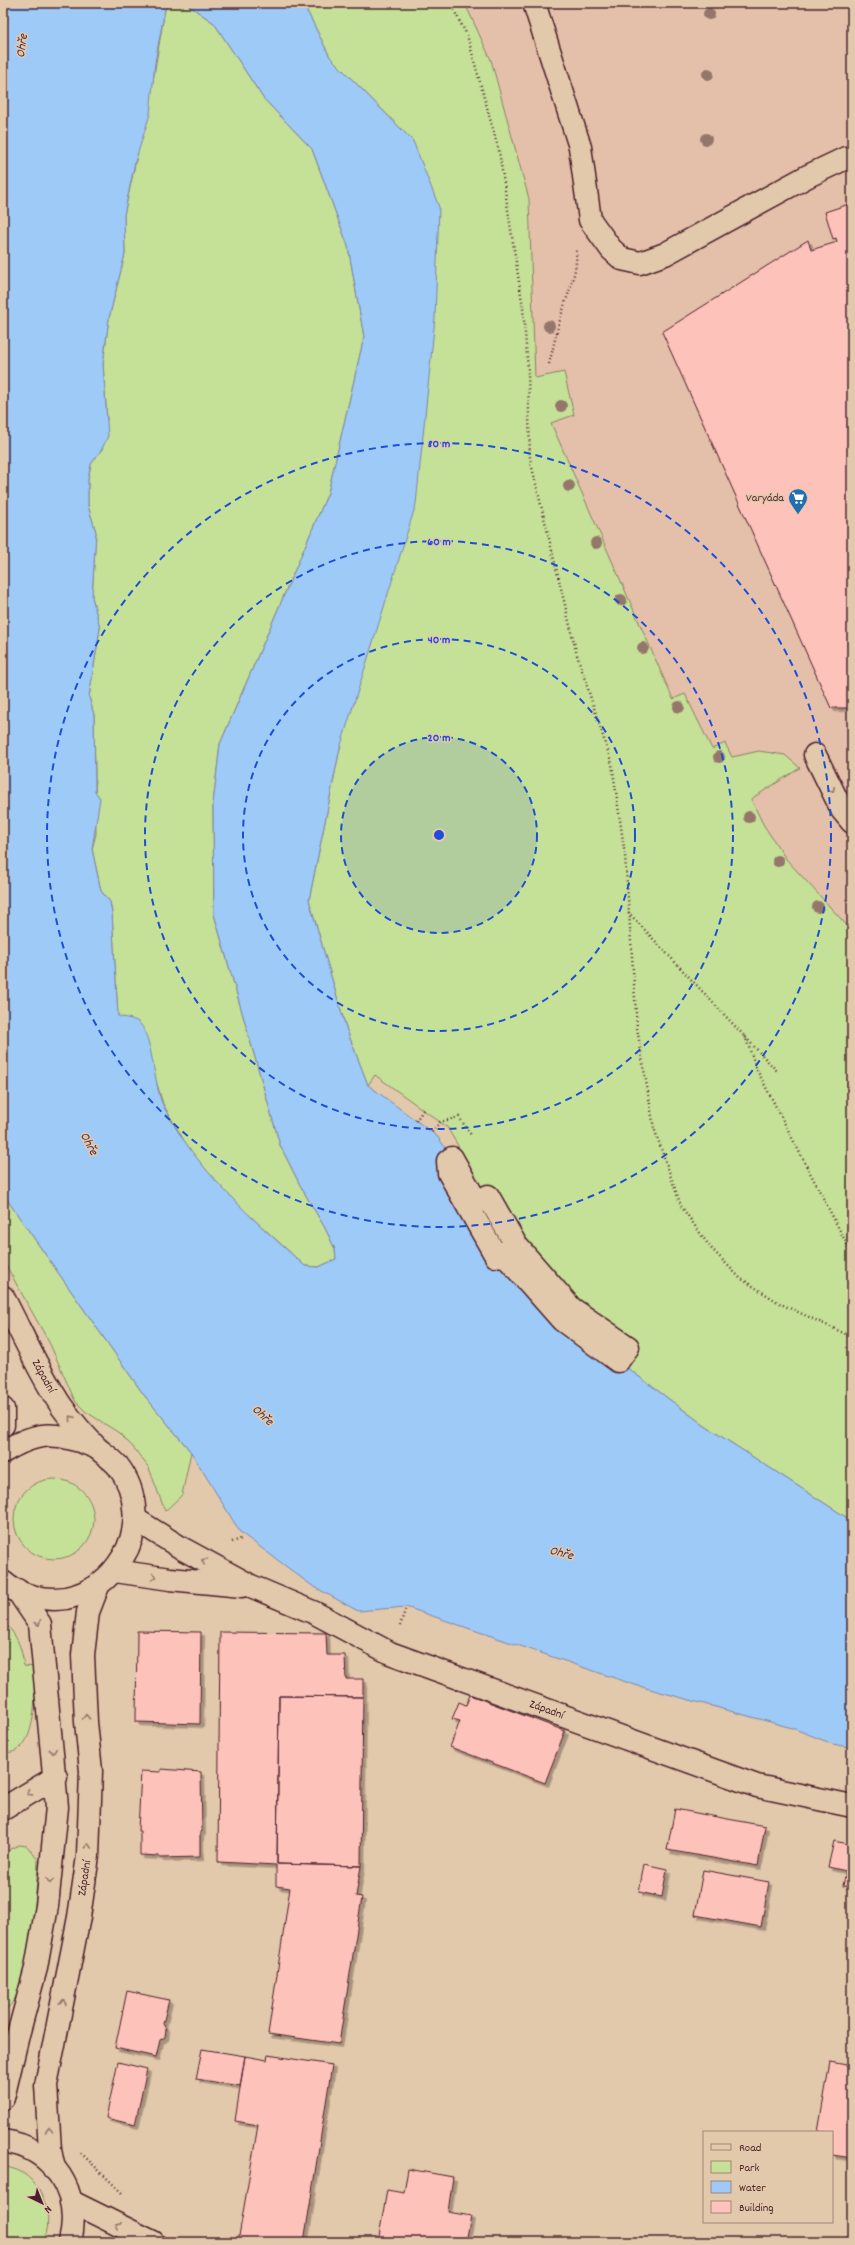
<svg xmlns="http://www.w3.org/2000/svg" width="855" height="2245" viewBox="0 0 855 2245" font-family="Dekko,sans-serif">
	<style>
		.built { fill: #e4c0aa }
		.green { fill: #c5e097; stroke: #888061 }
		.water { fill: #9ecaf8; stroke: #7c86a6 }
		.building { fill: #fdc2b9; stroke: #4a1f2b; filter: url(#shadow) }
		.lines { fill: none; stroke-linecap: round; stroke-linejoin: round }
		.minor-casing { stroke: #4a1f2b; stroke-width: 25 }
		.path { stroke: #4a1f2b; stroke-width: 2.5; stroke-dasharray: 1 3; stroke-linecap: butt }
		.minor { stroke: #e2c9ab; stroke-width: 22 }
		.tree { fill: #95766b }
		.oneway { stroke: #96746b }
		.ring { fill: none; stroke: #1d4ed8; stroke-width: 2; stroke-dasharray: 7 5 }
		.labels { text-anchor: middle; dominant-baseline: central; stroke-width: 3; stroke-linejoin: round; paint-order: stroke }
		.poi-label { font-size: 12px; fill: #4a1f2b; stroke: #e2c9ab; text-anchor: end }
		.street-label { font-size: 12px; fill: #4a1f2b; stroke: #e2c9ab }
		.water-label { font-size: 13px; font-style: italic; fill: #523040; stroke: #e2c9ab }
		.centre { fill: #1d4ed8; stroke: #e2c9ab; stroke-width: 2 }
		.ring-label { font-size: 12px; text-anchor: middle; font-weight: bold; fill: #1d4ed8; stroke: #e2c9ab; stroke-width: 3; stroke-linejoin: round; paint-order: stroke }
	</style>
	<defs>
		<filter id="shadow"><feDropShadow dx="3.5" dy="3.5" stdDeviation="0" flood-color="#0004"/></filter>
	</defs>
	<rect width="100%" height="100%" fill="#e2c9ab"/>
	<filter id="ink" filterUnits="userSpaceOnUse"><feTurbulence type="fractalNoise" baseFrequency=".025" numOctaves="2"/><feDisplacementMap in="SourceGraphic" scale="8" xChannelSelector="R" yChannelSelector="G"/><feConvolveMatrix kernelMatrix="1 2 1 2 8 2 1 2 1" color-interpolation-filters="sRGB"/></filter>
	<g filter="url(#ink)">
		<path class="built" d="M464,3h388v969l-228,-324 -89,-270 -6,-179 -38,-139z"/>
		<path class="green" d="M170,3h15l29,20 49,75 49,51 36,97 16,91 -36,156 -108,251 -7,60 1,110 66,231 21,42 24,41 10,21 1,10 -17,8 -14,-1 -77,-70 -38,-45 -27,-47 -9,-30 -3,-17 -13,-35 -20,-5 -6,-104 -2,-11 -9,-11 -9,-42 4,-15 -2,-119 -5,-18 11,-69 -8,-31 4,-65 -8,-26v-27l3,-15 11,-15 5,-30 -4,-55 6,-46 16,-64 -1,-39 28,-128 13,-78z
			M303,3h161l4,7 23,50 38,139 6,179 29,-6 10,43 -23,8 122,276 12,-5 27,55 13,-6 7,14 27,-6 26,4 15,13 -49,31 12,25 23,35 66,72v590l-147,-95 -87,-65 -115,-108 -55,-92 13,-10 -14,-24 -72,-52 -7,10 -22,-57 -37,-128 31,-152 73,-607 -83,-84z
			M3,1194l141,201 47,57 -9,43 -17,16 -16,-43 -16,-21 -14,-14 -34,-22 -10,-10 -25,-57 -47,-84z
			M14 1519a40 40 0 1 1 80 0a40 40 0 1 1-80 0Z
			M3,1624h3c12,13 16,25 18,42l11,1c0,21 4,92 -32,85z
			M19,1845l8,1 11,14c-1,27 -8,138 -33,149l-2,-1v-145l7,-14z
			M3,2166c6,2 13,3 18,6 22,13 34,46 22,70h-40z"/>
		<path class="water" d="M3,3h167l-5,6 -10,53 -5,52 -15,48 -11,53 1,39 -16,64 -6,46 5,72 -6,13 -11,15 -3,15v27l8,26 -4,65 8,31 -11,69 5,18 1,76 5,7 -8,51 9,42 9,11 2,11 6,103c6,2 15,2 20,6 14,9 16,65 25,83 33,66 89,113 142,161l14,1 17,-8 -1,-10 -10,-21 -24,-41 -21,-42 -66,-231 -1,-110 7,-60 108,-251 36,-156 -16,-91 -36,-97 -49,-51 -49,-75 -29,-20h118l27,54 83,84 26,66 -4,111 -19,186 -76,244 -31,152 37,128 22,57 70,52 14,21 44,98 122,105 87,65 147,95v227l-19,-4 -41,-16 -157,-43 -229,-78 -48,4 -47,-26 -71,-53 -49,-80 -47,-57 -141,-201z"/>
		<path class="building" d="M852,203v505h-21l-169,-376 146,-92 3,10 26,-8 -1,-4 -3,1 -8,-27z
			M137,1631l64,1 -1,92 -64,-2z
			M220,1632l106,1 1,22h18l1,24h17v18l-84,-1 -2,168 84,2 -5,30 6,1 -23,147 -71,-10 22,-146 -14,-2v-21l-58,-3z
			M470,1695l95,36 -20,52 -95,-36 10,-26 -8,-2 7,-17 7,3z
			M279,1696l84,1 -2,169 -84,-2z
			M161,1769l40,3 1,60h-2v25l-40,1 -1,-2 -19,-1v-24h-2l3,-60 20,1z
			M675,1809l90,17 -7,40 -91,-16z
			M834,1841l18,4v42l-9,-1 3,-15 -18,-4z
			M644,1864l23,5 -5,28 -23,-5z
			M703,1870l66,12 -8,45 -66,-12z
			M127,1991l42,9 -6,24 3,5 -1,8 -5,3 -4,17 -41,-9z
			M202,2049l43,7 -5,30 -44,-7z
			M268,2055l64,10 -28,177h-66l20,-117 -23,-4 10,-65 22,4z
			M118,2062l29,7 -12,56 -29,-7z
			M830,2062l22,4v92l-20,-3v-23h-14z
			M408,2169l45,8 -5,35 23,4 -5,26h-88l9,-52 17,3z"/>
		<g class="lines">
			<defs>
				<g id="minor">
					<path d="M534,3l46,144 10,73 21,29 11,10 18,4 25,-9 143,-78 38,-18"/>
					<path d="M815,755l27,55 10,12"/>
					<path d="M452,1158l25,45 11,-7 28,49 55,63 57,39 -10,14 -56,-41 -59,-67 -7,3 -47,-83 -1,-12z"/>
					<path id="s1" d="M3,1297c19,36 36,76 59,110 10,14 23,29 35,41 7,6 15,11 21,18 20,26 22,64 5,91 -13,22 -32,36 -57,41 -20,3 -48,-2 -63,-16"/>
					<path d="M3,1409v16"/>
					<path d="M3,1452c34,-21 54,-21 90,-6"/>
					<path id="s2" d="M135,1519l48,30 68,37 64,27 75,40 367,133 95,20"/>
					<path d="M115,1571l55,8 72,7"/>
					<path d="M3,1809l53,-32"/>
					<path d="M3,2098l15,-63 18,-67 11,-62 10,-99 -17,-183 -23,-34"/>
					<path d="M3,2141c51,7 79,52 67,101"/>
					<path id="s3" d="M54,2169l-4,-19 -4,-65 33,-168 9,-61 3,-85 -5,-49 -3,-67 5,-43 10,-26"/>
					<path d="M72,2202l81,40"/>
				</g>
			</defs>
			<use href="#minor" class="minor-casing"/>
			<path class="path" d="M450,3l17,32 32,116 24,157 5,62 2,89 47,196 35,109 13,91 12,173 17,100 27,78 29,41 30,31 41,26 71,33
				M549,364c5,-18 8,-36 14,-54 6,-20 15,-39 13,-60
				M628,912l149,159
				M745,1036l12,34 95,184
				M416,1121l7,-11
				M432,1132l8,-10 19,-5 12,18
				M232,1542l9,-3
				M400,1626l6,-19
				M81,2153l42,41"/>
			<use href="#minor" class="minor"/>
		</g>
		<g class="tree">
			<circle cx="709" cy="14" r="6"/>
			<circle cx="708" cy="74" r="6"/>
			<circle cx="706" cy="139" r="6"/>
			<circle cx="549" cy="326" r="6"/>
			<circle cx="561" cy="406" r="6"/>
			<circle cx="569" cy="486" r="6"/>
			<circle cx="596" cy="543" r="6"/>
			<circle cx="621" cy="600" r="6"/>
			<circle cx="643" cy="648" r="6"/>
			<circle cx="679" cy="707" r="6"/>
			<circle cx="719" cy="757" r="6"/>
			<circle cx="749" cy="817" r="6"/>
			<circle cx="778" cy="861" r="6"/>
			<circle cx="818" cy="907" r="6"/>
		</g>
		<defs><path id="oneway-chevron" d="M-2-3.5L2.5 0L-2 3.5" fill="none" stroke-width="1.6" stroke-linecap="round" stroke-linejoin="round"/></defs>
		<g class="oneway">
			<use href="#oneway-chevron" transform="translate(832 790) rotate(64)"/>
			<use href="#oneway-chevron" transform="translate(71 1418) rotate(-129)"/>
			<use href="#oneway-chevron" transform="translate(204 1561) rotate(-152)"/>
			<use href="#oneway-chevron" transform="translate(154 1577) rotate(9)"/>
			<use href="#oneway-chevron" transform="translate(38 1623) rotate(67)"/>
			<use href="#oneway-chevron" transform="translate(86 1717) rotate(-92)"/>
			<use href="#oneway-chevron" transform="translate(53 1751) rotate(84)"/>
			<use href="#oneway-chevron" transform="translate(29 1793) rotate(148)"/>
			<use href="#oneway-chevron" transform="translate(88 1846) rotate(-88)"/>
			<use href="#oneway-chevron" transform="translate(50 1881) rotate(96)"/>
			<use href="#oneway-chevron" transform="translate(63 2002) rotate(-79)"/>
			<use href="#oneway-chevron" transform="translate(49 2130) rotate(-93)"/>
			<use href="#oneway-chevron" transform="translate(118 2225) rotate(-153)"/>
		</g>
	</g>
	<circle cx="439" cy="835" r="98" fill="#1d4ed8" fill-opacity=".12"/>
	<g class="ring">
		<circle cx="439" cy="835" r="98"/>
		<circle cx="439" cy="835" r="196"/>
		<circle cx="439" cy="835" r="294"/>
		<circle cx="439" cy="835" r="392"/>
	</g>
	<defs>
		<symbol id="supermarket-pin" viewBox="-11 -11 22 30"><path d="M0 17L-7.5 6A9.5 9.5 0 1 1 7.5 6Z" fill="#1f6fb2" stroke="#e2c9ab"/><path d="M-6-5.5h2.5l.6 2H6L4.5 2H-2.5L-4.4-4H-6ZM-1.5 3.2a1.3 1.3 0 1 0 .1 0ZM3 3.2a1.3 1.3 0 1 0 .1 0Z" fill="#fff"/></symbol>
	</defs>
	<g fill-rule="evenodd">
		<use href="#supermarket-pin" x="787" y="487" width="22" height="30"/>
	</g>
	<g class="labels">
		<g class="poi-label">
			<text x="784" y="498">Varyáda</text>
		</g>
		<g class="street-label">
			<text stroke="none"><textPath href="#s1" startOffset="89">Západní</textPath></text>
			<text stroke="none"><textPath href="#s2" startOffset="455">Západní</textPath></text>
			<text stroke="none"><textPath href="#s3" startOffset="295">Západní</textPath></text>
		</g>
		<g class="water-label">
			<text transform="translate(23 46) rotate(-82)">Ohře</text>
			<text transform="translate(88 1144) rotate(62)">Ohře</text>
			<text transform="translate(262 1416) rotate(43)">Ohře</text>
			<text transform="translate(561 1554) rotate(14)">Ohře</text>
		</g>
	</g>
	<circle cx="439" cy="835" r="6" class="centre"/>
	<g class="ring-label">
		<text x="439" y="447">80 m</text>
		<text x="439" y="545">60 m</text>
		<text x="439" y="643">40 m</text>
		<text x="439" y="741">20 m</text>
	</g>
	<rect width="855" height="2245" fill="none" stroke="#e2c9ab" stroke-width="16"/>
	<rect x="8" y="8" width="839" height="2229" fill="none" stroke="#4a1f2b" stroke-width="1.5" filter="url(#ink)"/>
	<rect x="703" y="2131" width="130" height="92" fill="#e2c9ab" stroke="#a58578"/>
	<rect x="711" y="2144" width="20" height="6" fill="#e2c9ab" stroke="#a58578"/>
	<text x="739" y="2151" font-size="12" fill="#4a1f2b">Road</text>
	<rect x="711" y="2161" width="20" height="12" fill="#c5e097" stroke="#a58578"/>
	<text x="739" y="2171" font-size="12" fill="#4a1f2b">Park</text>
	<rect x="711" y="2181" width="20" height="12" fill="#9ecaf8" stroke="#a58578"/>
	<text x="739" y="2191" font-size="12" fill="#4a1f2b">Water</text>
	<rect x="711" y="2201" width="20" height="12" fill="#fdc2b9" stroke="#a58578"/>
	<text x="739" y="2211" font-size="12" fill="#4a1f2b">Building</text>
	<g transform="translate(42 2203) rotate(137)" stroke="#e2c9ab" stroke-width="3" paint-order="stroke">
	<path d="M0-3L7 15L0 10L-7 15Z" fill="#4a1f2b"/>
	<text y="-6" font-size="11" font-weight="bold" text-anchor="middle" fill="#4a1f2b">N</text>
	</g>
</svg>
